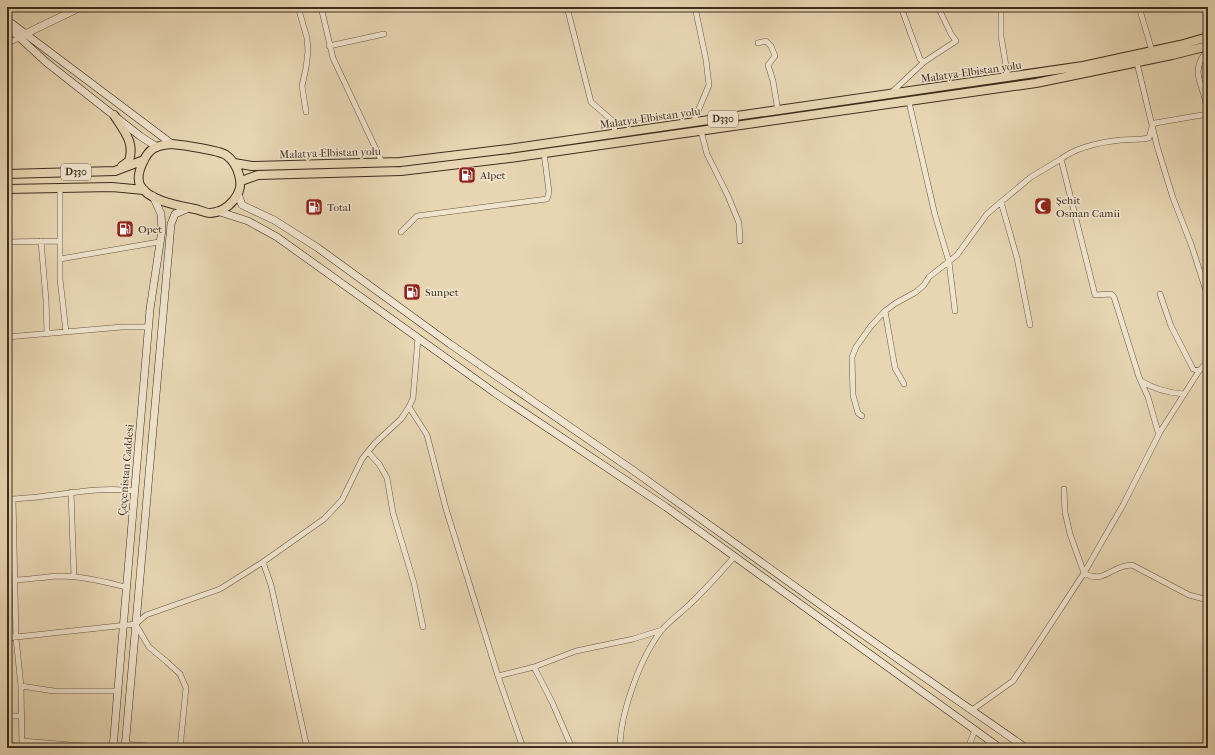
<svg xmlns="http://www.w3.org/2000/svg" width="1215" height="755" viewBox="0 0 1215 755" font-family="'IM FELL French Canon',serif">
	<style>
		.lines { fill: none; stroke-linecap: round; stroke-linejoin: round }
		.street-casing { stroke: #695842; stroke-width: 6 }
		.secondary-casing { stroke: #3f2e1d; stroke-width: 8 }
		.primary-casing { stroke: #3f2e1d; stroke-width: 10 }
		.street { stroke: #f0e4ce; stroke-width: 5 }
		.secondary { stroke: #f0e4ce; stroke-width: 7 }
		.primary { stroke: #e8d6b3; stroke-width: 8 }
		.labels { text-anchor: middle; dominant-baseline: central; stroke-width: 3; stroke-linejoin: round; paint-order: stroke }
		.shield { fill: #f0e4ce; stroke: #746552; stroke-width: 1 }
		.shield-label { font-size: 10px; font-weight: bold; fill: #3f2e1d }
		.street-label { font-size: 11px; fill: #3f2e1d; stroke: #f0e4ce }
		.poi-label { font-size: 11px; fill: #3f2e1d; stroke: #f0e4ce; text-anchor: start }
	</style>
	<rect width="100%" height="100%" fill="#e8d6b3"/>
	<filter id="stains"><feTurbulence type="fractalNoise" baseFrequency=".005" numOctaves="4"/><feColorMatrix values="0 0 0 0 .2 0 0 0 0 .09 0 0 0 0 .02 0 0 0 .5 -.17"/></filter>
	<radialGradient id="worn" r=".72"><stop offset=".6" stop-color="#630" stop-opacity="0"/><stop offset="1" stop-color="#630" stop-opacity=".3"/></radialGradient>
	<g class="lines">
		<defs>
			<path id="street" d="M298,7l9,31 1,13 -2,17 -4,18 4,26
				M321,7l12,51 49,104
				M567,7l24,95 24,21 -1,11
				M901,7l19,52 4,3
				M1003,7l-2,3v26l7,42
				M1139,7l13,44
				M7,43l13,-5
				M758,43l8,-2 5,5 4,10 -7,9 5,16 5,30
				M329,46l55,-12
				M1137,63l20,83 16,52 18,46 17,53
				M891,93l33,-31 32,-21 -5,-7 -13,-27
				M909,102l26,113 14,47 6,49
				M1207,115h-2c6,-18 -14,-37 -4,-55 1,-4 5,-7 7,-10
				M693,123l16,-38 -3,-25 -11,-53
				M701,131l6,23 21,42 11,27 1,18
				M1061,159c16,-12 40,-17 60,-19 10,-1 19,0 28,-2l3,-11 3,-4 53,-9
				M60,188v91l6,53
				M1001,202l16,56 13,67
				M401,232l16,-16 130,-17 2,-7 -5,-39
				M41,241l5,59 1,33
				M7,242l52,-1
				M60,259l99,-17
				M1160,294l11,32 18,35 4,8 6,2
				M885,311l10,57 9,16
				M7,337l115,-10h27
				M1141,381c13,8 28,12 43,13
				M409,407l18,28 19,74 52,167 25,72
				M862,416l-4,-3 -5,-18 -1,-38 4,-10 15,-21 14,-15 11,-8 20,-11 8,-7 5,-8 28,-22 30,-41 14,-12 30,-25 30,-18 34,136 16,-1 3,3 25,80 9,20 10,35h2
				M368,452l11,12 8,14 6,35 21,70 9,44
				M1064,489l1,23 5,22 14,39c20,12 27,-8 48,-8l57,30 19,5
				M71,492l3,85
				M7,499c43,0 85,-14 128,-8
				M13,499l3,139 5,48 1,62
				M263,562l8,23 36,163
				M16,580c14,-1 28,-3 43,-4 23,0 45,6 67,11
				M136,625l13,22 18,15 13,12 6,14 -6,60
				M7,638l129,-14 10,-9 74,-26 43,-27 61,-43 18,-19 20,-41 13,-16 26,-24 8,-12 4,-9 5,-60
				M534,667l18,35 20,46
				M498,676l36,-9 42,-16 57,-12 29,-9
				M21,686l33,5h64
				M972,710l41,-29 20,-30 51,-78 39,-68 37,-73 39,-61 9,-10
				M7,716h15
				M22,741l86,7
				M125,744l46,4
				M592,748h20
				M620,748c0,-34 20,-90 41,-117 8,-10 20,-18 29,-27 16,-15 30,-31 44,-47
				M968,748l7,-18"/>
			<path id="secondary" d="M7,20l165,124
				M7,26l39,36 94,74 17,11
				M25,34l56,-27
				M238,194l4,11 32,15 44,28 132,96 184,127 198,142 194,135
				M217,211l31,10 29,16 218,156 171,114 334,241
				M113,748l37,-439 12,-79 -1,-16 -8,-18
				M125,748l46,-524 4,-10 14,-6"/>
			<path id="primary" d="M114,115c10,16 21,27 15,46l-7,5
				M172,144c10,1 46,6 54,11 7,5 11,12 13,20 3,10 1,17 -5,25 -6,7 -15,13 -24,13 -5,0 -10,-3 -15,-4 -15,-3 -47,-8 -55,-24 -3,-7 0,-17 3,-23 6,-14 14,-17 29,-18z
				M234,163l18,3 148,-4 108,-13 575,-83 97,-21 28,-8
				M7,174l108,-3 29,-11
				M241,181l17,-6 143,-4 109,-13 526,-75 136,-28 36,-9
				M7,189l105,-2 32,3"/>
		</defs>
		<use href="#street" class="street-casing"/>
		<use href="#secondary" class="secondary-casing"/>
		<use href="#primary" class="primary-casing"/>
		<use href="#street" class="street"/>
		<use href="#secondary" class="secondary"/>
		<use href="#primary" class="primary"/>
	</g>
	<defs>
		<symbol id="fuel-square" viewBox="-11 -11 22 22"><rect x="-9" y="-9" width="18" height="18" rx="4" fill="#8f2418" stroke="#f0e4ce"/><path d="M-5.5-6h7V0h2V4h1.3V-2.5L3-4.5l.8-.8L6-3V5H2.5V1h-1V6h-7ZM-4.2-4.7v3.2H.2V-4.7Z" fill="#fff"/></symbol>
		<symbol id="mosque-square" viewBox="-11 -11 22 22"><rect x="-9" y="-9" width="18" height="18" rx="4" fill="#8f2418" stroke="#f0e4ce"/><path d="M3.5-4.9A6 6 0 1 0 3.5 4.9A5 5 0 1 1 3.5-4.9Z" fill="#fff"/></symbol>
	</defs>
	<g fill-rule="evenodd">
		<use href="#fuel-square" x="457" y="165" width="20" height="20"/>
		<use href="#mosque-square" x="1033" y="196" width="20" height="20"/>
		<use href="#fuel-square" x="304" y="197" width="20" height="20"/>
		<use href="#fuel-square" x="115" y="219" width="20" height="20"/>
		<use href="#fuel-square" x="402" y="282" width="20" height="20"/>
	</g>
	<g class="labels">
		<g class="shield">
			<rect x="708" y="111" width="30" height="16" rx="3"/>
			<rect x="61" y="164" width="30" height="16" rx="3"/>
		</g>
		<g class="shield-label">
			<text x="723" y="119">D330</text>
			<text x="76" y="172">D330</text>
		</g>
		<g class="street-label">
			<text transform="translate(971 72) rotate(-8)">Malatya-Elbistan yolu</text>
			<text transform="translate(650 118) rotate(-8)">Malatya-Elbistan yolu</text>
			<text transform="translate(330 153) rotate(-2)">Malatya-Elbistan yolu</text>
			<text transform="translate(126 470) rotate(-85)">Çeçenistan Caddesi</text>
		</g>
		<g class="poi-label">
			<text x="480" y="175">Alpet</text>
			<text x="1056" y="200">Şehit<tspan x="1056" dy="13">Osman Camii</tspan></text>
			<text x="327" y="207">Total</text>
			<text x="138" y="229">Opet</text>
			<text x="425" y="292">Sunpet</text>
		</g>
	</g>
	<rect width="1215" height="755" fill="none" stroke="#e8d6b3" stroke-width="24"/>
	<rect x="8" y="8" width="1199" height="739" fill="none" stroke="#3f2e1d" stroke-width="2"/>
	<rect x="12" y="12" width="1191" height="731" fill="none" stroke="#3f2e1d"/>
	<rect width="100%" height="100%" filter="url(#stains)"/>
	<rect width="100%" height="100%" fill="url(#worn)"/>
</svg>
